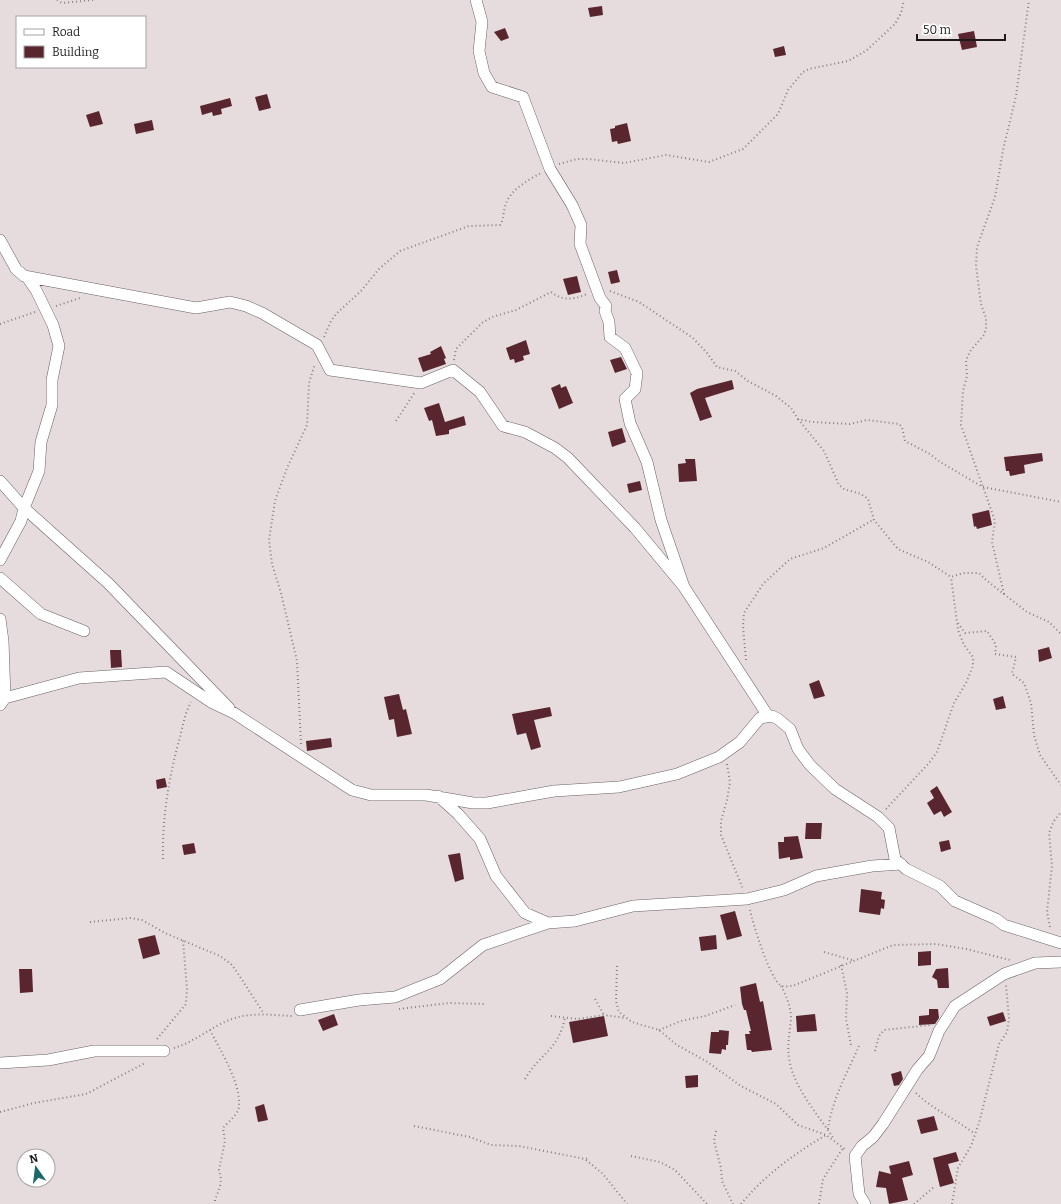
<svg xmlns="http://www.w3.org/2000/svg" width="1061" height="1204" viewBox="0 0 1061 1204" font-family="Bitter,serif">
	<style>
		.building { fill: #59262f }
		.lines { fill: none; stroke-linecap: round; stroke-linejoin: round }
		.street-casing { stroke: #696162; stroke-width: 12 }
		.path { stroke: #878081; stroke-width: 2; stroke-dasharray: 1 3; stroke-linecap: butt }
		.street { stroke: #fff; stroke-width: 11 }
	</style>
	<rect width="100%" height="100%" fill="#e6dcdd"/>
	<path class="building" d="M602,6l1,9 -13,2 -2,-9z
		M505,28l4,10 -8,3 -7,-9z
		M974,31l3,16 -15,3 -4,-16z
		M784,46l2,9 -11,2 -2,-8z
		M267,94l4,14 -12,3 -4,-14z
		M230,98l2,8 -11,3 1,5 -9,2 -1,-4 -10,3 -2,-9z
		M99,111l4,13 -13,3 -4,-12z
		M152,120l2,10 -18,4 -2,-10z
		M627,123l4,18 -13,3 -1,-3 -5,1 -2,-13 5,-1v-2z
		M617,270l3,12 -9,2 -3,-12z
		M577,276l4,16 -13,3 -5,-16z
		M526,340l4,14 -7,2 1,4 -9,3 -1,-4 -4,1 -4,-12z
		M441,346l5,12 -2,1 2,5 -23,8 -5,-14 13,-4 -1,-2z
		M621,357l6,12 -12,4 -5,-13z
		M732,380l2,9 -29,9 7,19 -12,4 -10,-28 7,-4z
		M560,384l1,4 5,-2 7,17 -14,6 -8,-21z
		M439,403l6,19 19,-6 2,9 -17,5v4l-13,2 -4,-16 -3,1 -5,-13z
		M622,428l4,14 -14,5 -4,-15z
		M1042,453l1,8 -19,4 1,8 -15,3 -1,-5h-3l-2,-14z
		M685,459h10l2,22 -18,1 -1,-18 8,-1z
		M640,481l2,9 -13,3 -2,-9z
		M989,510l3,15 -15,4 -1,-3 -2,1 -2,-13z
		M1049,647l3,11 -13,4 -1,-12z
		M110,650h11l1,17 -11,1z
		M819,680l6,16 -11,3 -5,-15z
		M399,694l4,16 3,-1 6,25 -15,3 -3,-18 -5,1 -5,-23z
		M1003,696l3,12 -10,2 -3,-11z
		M550,707l2,9 -18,4 7,27 -10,3 -5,-17 -9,2 -5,-21z
		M331,738l1,9 -25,4 -1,-10z
		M165,778l2,9 -10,2 -1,-9z
		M937,786l15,26 -8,5 -3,-6 -7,4 -7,-12 7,-5 -4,-7z
		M806,823h16l-1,16h-16z
		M798,836l5,22 -13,2v-3l-11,2 -1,-17h6v-5z
		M949,840l2,9 -10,3 -2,-10z
		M194,843l2,10 -12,2 -2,-10z
		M460,853l4,26 -9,3 -7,-27z
		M861,889l21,3 -1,7 4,1 -1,9 -3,-1 -1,7 -21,-3z
		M735,911l7,25 -15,4 -7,-25z
		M155,935l5,19 -17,5 -5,-20z
		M716,935l1,14 -16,2 -2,-14z
		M931,951v14l-13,1v-14z
		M948,968l1,20h-11l-1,-8 -5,-3 4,-8z
		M19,969h13l1,23 -13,1z
		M756,983l4,19 3,-1 9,49 -20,2 -1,-2h-4l-2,-16h5l-1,-3h2l-5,-21h-2l-2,-6 -2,-17z
		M929,1009h9l1,9 -4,6 -16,1v-9l10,-1z
		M1003,1012l3,9 -16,5 -3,-9z
		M334,1014l4,11 -15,6 -5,-11z
		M815,1014l2,17 -20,1 -1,-16z
		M604,1016l4,20 -35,7 -4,-21z
		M719,1030l10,1 -1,14h-2v5l-4,-1 -1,5 -12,-1 2,-21h8z
		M901,1071l2,8 -4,6 -5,1 -3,-12z
		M698,1075v12l-12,1 -1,-12z
		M264,1104l4,16 -10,2 -3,-15z
		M934,1116l4,14 -17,4 -4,-14z
		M956,1152l3,9 -11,3 6,19 -14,4 -7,-29z
		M909,1161l4,14 -11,3 6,22 -19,4 -3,-16 -10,-1 3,-16 12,3 -2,-8z"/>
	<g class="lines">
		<defs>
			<path id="street" d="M476,0l6,22 -3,29 5,22 8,14 31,10 27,72 22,36 9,20 -1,19 20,54 6,8 -1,5 4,11 1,15 15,11 12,25 -2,16 -10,10 5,24 17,39 14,58 23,67 84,129
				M0,240l16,29 8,7 172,32 34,-6 16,4 16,7 55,32 13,25 91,13 32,-13 27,22 23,34 22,6 30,16 13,10 67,70 49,59
				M0,481l24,27 84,75 121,125
				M0,560l21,-39 3,-13 15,-37 2,-29 11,-37v-25l7,-34 -6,-21 -17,-35 -9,-13
				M0,578l41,36 43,17
				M0,619l3,22 2,57
				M0,705l5,-7 74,-20 87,-6 45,30 23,11 118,77 19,5h55l47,8h14l67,-12 65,-4 58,-13 42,-17 21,-15 20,-24 12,-2 6,3 12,10 8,20 12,16 25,24 43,28 11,11 6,31 11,10 34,17 15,15 41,18 8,6 57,18
				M438,796l20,18 22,25 16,37 29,37 23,10 27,-2 58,-15 114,-7 37,-9 32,-14 56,-10 29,-2
				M300,1010l59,-10 36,-3 45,-18 43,-34 65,-22
				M0,1063l48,-3 46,-9h70
				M865,1204l-6,-10 -4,-38 7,-10 11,-9 10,-13 34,-54 12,-14 10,-25 16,-25 49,-32 31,-11 26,-1"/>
		</defs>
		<use href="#street" class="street-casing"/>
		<path class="path" d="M57,0l5,3 31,-3
			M559,164l18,-5h11l36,4 42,-8 43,7 34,-13 35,-35 10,-24 15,-18 6,-3 39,-8 19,-11 28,-26 6,-11 3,-13
			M610,291l29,11 54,36 14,15 10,14 18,4 13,10 28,15 15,12 7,11 14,3 38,2 17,-4 32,4 3,3 3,14 25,13 10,8 43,25 78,15
			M56,306l24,-8
			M0,324l35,-12
			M324,337l7,-16 6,-8 24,-22 18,-22 21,-18 69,-25 31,-1c4,-6 3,-12 5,-18 3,-16 23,-27 36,-34
			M454,360l2,-11 26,-26 10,-6 24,-7 35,-18c12,9 22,8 36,2
			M798,419l26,32 15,34 5,4 17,5 7,5 6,21 24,29 30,13 23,15 12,-4h16l7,7 41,32 22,10 12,12
			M396,421l19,-29
			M1004,594l-12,-52 3,-21 -34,-96 2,-34 4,-15 -1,-16 5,-10 13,-15 2,-6v-11l-5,-14 -5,-38 1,-19 18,-50 8,-47 13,-54 13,-96
			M958,623l7,10 22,-2 9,14 -1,9 21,3 -4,17 12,9 7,20 3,32 6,20 21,30
			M746,660l-3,-34 1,-13 19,-29 27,-25 34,-11 49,-28
			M301,744l-4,-83 -16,-68 -9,-29 -3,-24 6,-39 12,-33 20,-43 2,-42 6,-19
			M727,764l3,18 -3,18 -6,21v14l22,54
			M886,809l43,-46 8,-11 17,-49 12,-20 7,-17v-9l-9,-12 -6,-15 -7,-53
			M163,859c-1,-41 6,-83 17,-122 3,-12 5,-24 11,-35
			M750,910c3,14 19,66 30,75 4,3 10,1 15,0l98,-40 43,-1 30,5 44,11
			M90,922l41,-4 11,2 23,13 55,23 11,8 6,8 27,42
			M1050,927l-3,-15 5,-46 -3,-33 5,-12 7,-9
			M824,952l28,8
			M841,965l6,28 -1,26 5,26
			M617,966l-1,35 3,11 13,10 27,8 18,15 29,16 35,25 35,18 22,21 28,10 20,15
			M781,986c5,9 10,21 10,32 -1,16 -5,27 -1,45 5,26 29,53 44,76
			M595,999l9,16
			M399,1009l50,-6 36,1
			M551,1016l26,3 27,-4 22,3
			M210,1030c10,20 31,53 29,76 0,8 -11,16 -16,22l2,13 -6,29 2,9 -1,8 -5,13v4
			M659,1030l22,-9 24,-5 30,-11
			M157,1039l29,-35 1,-15 -4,-49
			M174,1048c21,-6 38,-22 58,-29 18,-7 41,-4 60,-3
			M875,1051l4,-15 5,-6 46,-5
			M525,1079c15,-26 33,-28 40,-61
			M916,1093c17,17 40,26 59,41
			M0,1112l34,-9 52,-9 59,-31
			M414,1126l56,11 21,8 28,1 66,13 5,-1
			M828,1129c4,-29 19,-56 31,-83
			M716,1131l-2,10 7,27 1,13 11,23
			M631,1156l29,6 15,8 32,34
			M586,1160l17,14 24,30
			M741,1204c24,-29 53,-50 85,-69
			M819,1204l4,-25 20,-31
			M914,1204l20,-17
			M952,1204l6,-36 13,-22 8,-23 20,-79 8,-12 2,-14 -3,-33"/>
		<use href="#street" class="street"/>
	</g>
	<rect x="16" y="16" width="130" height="52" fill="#ffffff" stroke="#a5a3a3"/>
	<rect x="24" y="29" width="20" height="6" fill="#ffffff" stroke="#a5a3a3"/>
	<text x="52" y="36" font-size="12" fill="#1e1a1a">Road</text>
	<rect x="24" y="46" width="20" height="12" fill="#59262f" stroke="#a5a3a3"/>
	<text x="52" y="56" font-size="12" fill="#1e1a1a">Building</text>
	<g transform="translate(36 1168) rotate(346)"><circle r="19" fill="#ffffff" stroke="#a5a3a3"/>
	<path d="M0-3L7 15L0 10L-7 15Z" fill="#1c696a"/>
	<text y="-6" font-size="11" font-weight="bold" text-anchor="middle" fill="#1e1a1a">N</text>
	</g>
	<path d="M917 34v6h88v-6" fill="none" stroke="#1e1a1a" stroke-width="2"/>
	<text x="923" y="34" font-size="12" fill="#1e1a1a" stroke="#ffffff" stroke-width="3" paint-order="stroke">50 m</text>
</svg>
